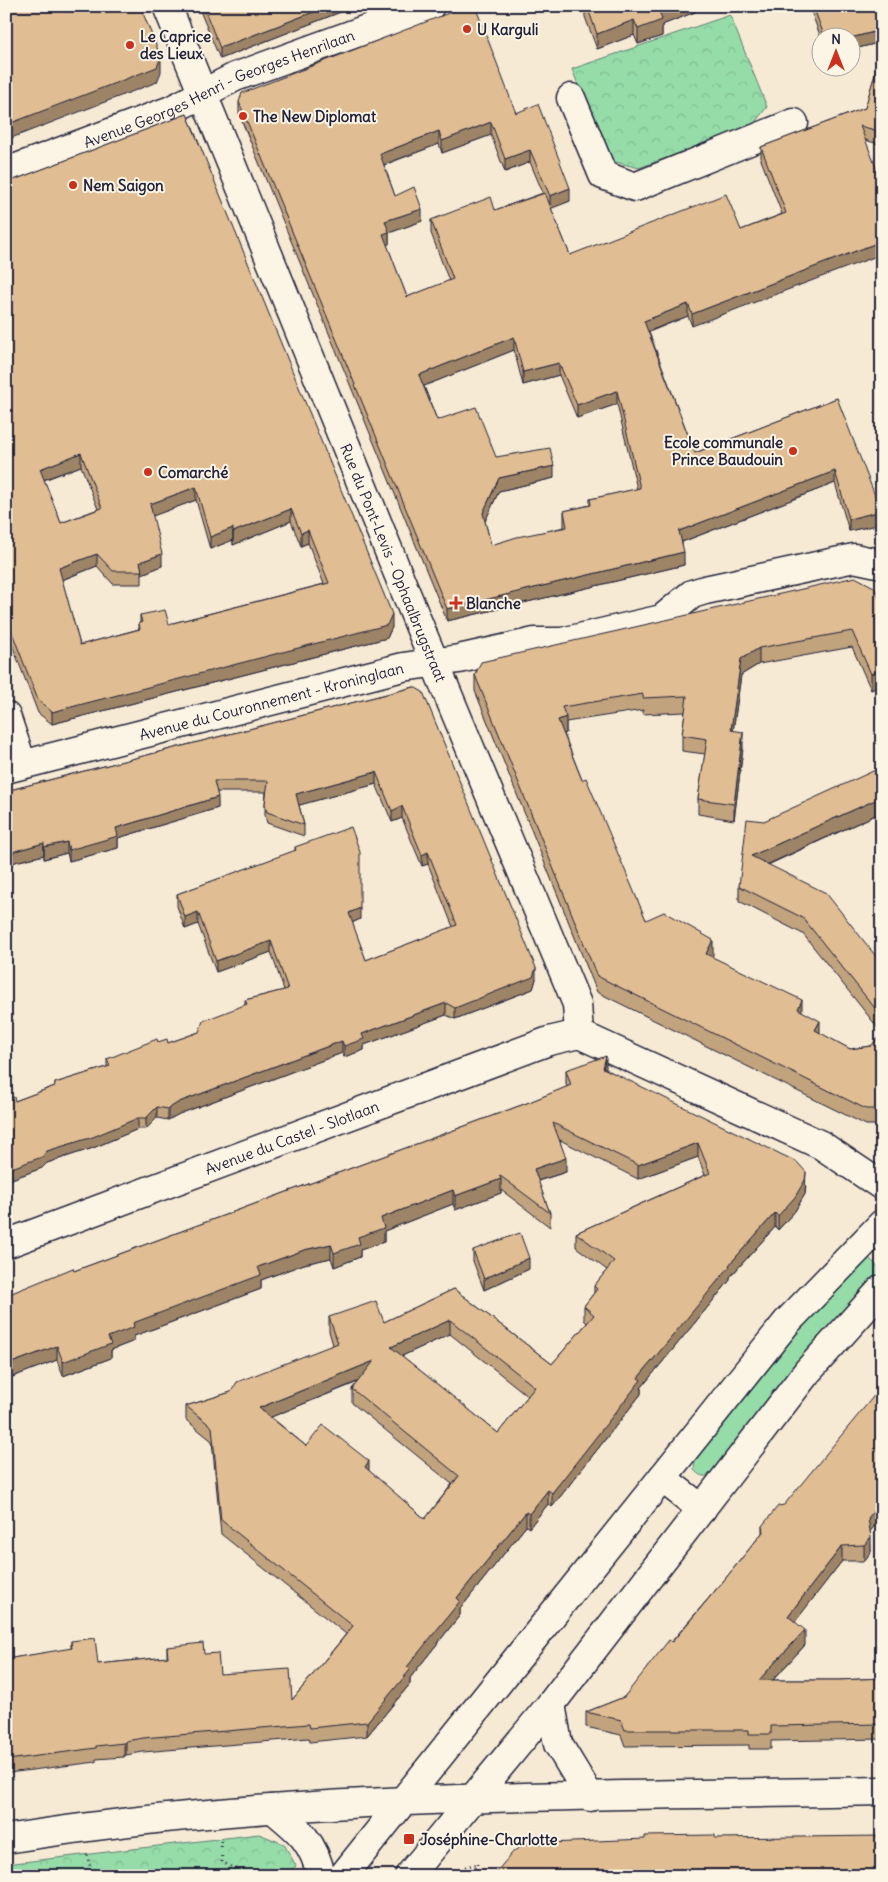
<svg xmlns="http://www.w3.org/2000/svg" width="888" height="1882" viewBox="0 0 888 1882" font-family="Delius,sans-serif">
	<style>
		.grass { fill: #96dca9; stroke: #5c7f72 }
		.park { fill: url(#park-crowns); stroke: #5c7f72 }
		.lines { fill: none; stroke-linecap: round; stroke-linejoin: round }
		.minor-casing { stroke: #22223b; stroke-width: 31 }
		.major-casing { stroke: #22223b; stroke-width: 31 }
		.path { stroke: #22223b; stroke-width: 3; stroke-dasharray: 1 4; stroke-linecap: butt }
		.minor { stroke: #fcf5e5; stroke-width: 28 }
		.major { stroke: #fcf5e5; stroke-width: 28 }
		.wall { fill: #c1a37e; stroke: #22223b; fill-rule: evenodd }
		.shaded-wall { fill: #9d8466; stroke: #22223b }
		.building { fill: #e0bd92; stroke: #22223b; fill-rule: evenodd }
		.poi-dot { fill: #c8321e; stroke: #fcf5e5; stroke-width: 2 }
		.labels { text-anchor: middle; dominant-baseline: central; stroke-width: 4; stroke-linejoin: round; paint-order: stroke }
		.poi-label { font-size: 15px; font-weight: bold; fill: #22223b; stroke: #fcf5e5; text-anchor: start }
		.street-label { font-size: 15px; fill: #22223b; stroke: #fcf5e5 }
	</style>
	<defs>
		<pattern id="park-crowns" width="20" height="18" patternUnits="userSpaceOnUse" patternTransform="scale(1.25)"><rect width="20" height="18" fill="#96dca9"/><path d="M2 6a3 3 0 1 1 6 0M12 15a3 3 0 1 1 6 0" fill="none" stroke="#81bc92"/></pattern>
	</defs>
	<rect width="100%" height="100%" fill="#f6ead4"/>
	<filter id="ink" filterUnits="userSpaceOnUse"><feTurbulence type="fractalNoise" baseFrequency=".02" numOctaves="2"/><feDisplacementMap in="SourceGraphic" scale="10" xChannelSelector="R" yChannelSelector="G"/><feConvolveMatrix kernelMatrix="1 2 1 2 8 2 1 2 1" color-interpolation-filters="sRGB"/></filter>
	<g filter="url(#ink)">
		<path class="grass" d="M867,1256l15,15v3l-77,84 -95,117c-7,3 -11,0 -16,-5l1,-12 94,-118z"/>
		<path class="park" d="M730,15l37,92 -16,20 -112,41 -32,-8 -35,-91z
			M259,1834l25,10 12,22 -11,10h-279v-12z"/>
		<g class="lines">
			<defs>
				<g id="minor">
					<path id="s1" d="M167,6l254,624 156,374 2,30"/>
					<path d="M571,98l32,77 32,12 159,-64"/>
					<path id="s2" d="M6,172l165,-62 64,-33 195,-71"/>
					<path d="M6,716l16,48"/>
					<path id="s3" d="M6,769l397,-102 56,-8 76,-17h27l100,-23 30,-25 13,-4 149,-32 28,6"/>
					<path d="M579,1034l242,111 61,41"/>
					<path id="s4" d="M6,1244l543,-203 30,-7"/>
					<path d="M662,1478l40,31"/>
					<path d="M551,1704l7,40 32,53"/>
					<path d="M273,1809c26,21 41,33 48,67"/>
					<path d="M6,1839c289,-47 584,-42 876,-48"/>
				</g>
				<path id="major" d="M343,1876l444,-554 95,-98
					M409,1876l142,-172 256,-332 75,-83"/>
			</defs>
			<use href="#minor" class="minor-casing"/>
			<use href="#major" class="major-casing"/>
			<path class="path" d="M221,1841l1,21 15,8 3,6
				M87,1855l6,21
				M477,1864v11
				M465,1867l12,-3
				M471,1871l6,-7"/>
			<use href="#minor" class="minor"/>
			<use href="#major" class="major"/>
		</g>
		<path class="wall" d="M198,6h158l-136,53z
			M585,6h110v6l-33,13v11l-24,8 -4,-9 -37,14 -12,-32z
			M809,6h73v36l-32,8v-12h-29z
			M882,50v95l-17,-5 -173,186 -4,-10 -39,16 46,121 142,-55 44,126 -32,7 -14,-48 -153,59 2,23 -237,56 -208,-507v-12l277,11 54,88 -19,7 19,47 171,-25 41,-16 -21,-54v-13l104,-39zM491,135l14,37 25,-10 13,31 -48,17 -64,10v13l18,48 -42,16 -20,-52 2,-1v-11l33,-12 -27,-25 -11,-31 55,-21 3,9zM514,350l9,35 36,-10 18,43 40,-14 20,85 -47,10v6l-26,6v16l-73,18 -6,-24 14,-30 55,-13 -58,-21 -59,-37 -13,-34z
			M187,114l205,513 -5,11 -335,86 -14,-11 -32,-84v-446zM81,466l17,43 -37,14 -17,-43zM196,500l14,49 23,-9v5l58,-24 10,25 7,-3 16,41 -155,40 -29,-9v8h-1v6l-59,16 -18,-65 35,-14 16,18h29v-10l20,-8 -10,-50z
			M882,605v80l-11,5 -19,-43 -93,17 -18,11 -8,56 10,17 -9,72 -36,-6v-15l7,-45 -23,-3v-16l3,-23 -42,2v-4l-77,12v11l-2,1 18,46 64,140 67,35 -1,2 90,54 18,22 30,16 21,-3 11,-12 -5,91h-11l-269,-133 -122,-301v-16z
			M414,687l122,292 -3,10 -78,30 -9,-4 -82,30v5l-20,7 -2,-4 -163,61 -11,6 -11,-2 -11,11h-8l-45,19 -46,15 -5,5 -36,13v-90l4,7 5,3 40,-15v-3l52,-16v-8l51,-17 10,1 31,-11 46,-27v-5l39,-10 -13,-38 -55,20 -18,-48 -13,5 -8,-23v-12l118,-43v-4l65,72 -8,4 14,37 87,-33 -25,-63 -6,2 -20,-48 -10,4 -16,-38 -77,21 5,20v11l-37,-13 -2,-8v-11l1,-12h-49l1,16 -100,30v10l-49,13 -2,-8 -23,6v-4l-29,7 -7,7h-2v-78z
			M882,812l-114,53 114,99v69l-79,-99 -64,-33v-15l25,-65z
			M606,1069l200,117 -1,8 -10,17 -17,19 -3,-3 -45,50v3l-89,108v6l-89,113 -4,-3 -19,24 -3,-2 -66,83v6l-50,63v6l-43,52 -57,6 -1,-4 -166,14 -17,3 -2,2 -28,2v3l-88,11 -2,-9v-105l65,-10v-8l27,23 69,-7v-10l37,7 16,20 72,26 54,-66 -125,-100 -9,-93 -26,-21v-14l45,-14 102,-47 -4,-14v-14l55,5 70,-33 98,75 35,-41 -3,-3v-14l10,-13v-7l13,-16 -31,-23v-14l129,-58 -7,-18 -60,22 -78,-39 6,32 -28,9 12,32v14l-49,-37v3l-46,17 -2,-6 -69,27v11l-24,8v7l-26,10 -3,-9 -27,6 -43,16v9l-127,47v5l-23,9v8l-48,18 -6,-16 -50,19v11h-1v-96l1,1 67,-24 453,-168 40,-16 -1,-3v-14zM450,1334l78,62 -30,37 -96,-77zM358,1382l-6,7v14l100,81 -27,35 -56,-48 -63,-25 -35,-29z
			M473,1250l56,19 -45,21 -11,-29z
			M762,1526l108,6 1,20 -7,9h-22l-47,60 10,24 -32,35h66l43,-2v61l-111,2v8h-22v-4l-124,1 -4,-11 -35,-8v-15l38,-15 101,-118 37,-46z"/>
		<path class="shaded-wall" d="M329,6h27l-136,53v-11z
			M670,6h25v6l-33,13v11l-24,8v-15l21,-18z
			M634,20v15l-37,14v-15z
			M882,30v12l-32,8v-12z
			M161,57v15l-4,10 -151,58v-15z
			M491,122v13l-49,18v-12z
			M439,131v13l-59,22v-12z
			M530,150v12l-25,10v-13z
			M570,188v13l-20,8v-13z
			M422,209v12l-33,12v11l-6,3v-13l2,-13z
			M882,241v13l-190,72v-12z
			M688,304v12l-44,17v-12z
			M514,337v13l-95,38v-13z
			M559,363v12l-36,10v-13z
			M617,391v13l-40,14v-13z
			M81,453v13l-41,15v-12z
			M554,466v12l-55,13 -16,35v-13l16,-35z
			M835,471v12l-156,60v-12z
			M196,487v13l-46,17v-13z
			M291,509v12l-58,24v-13z
			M881,511v13l-32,7v-12z
			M233,528v12l-23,9v-12z
			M308,530v13l-7,3v-13z
			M684,552v13l-237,56v-12z
			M97,554v12l-38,15v-13z
			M162,554v12l-20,8 -2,-12z
			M392,614v13l-5,11 -335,86v-12z
			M759,648v16l-18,11 -10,71v-16l10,-71z
			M882,669v16l-11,5v-16z
			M566,717v16l-8,3v-16z
			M743,732v16l-9,72v-16z
			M376,772v12l-80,22v-12z
			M218,797v11l-100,30v10l-49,13v-11l47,-22z
			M882,797v15l-131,60v-16z
			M402,806v12l-10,4v-11z
			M67,842v11l-23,6v-12z
			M44,843v12l-29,7 -7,7v-12l7,-6z
			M428,852v12l-6,2v-11z
			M360,908v11l-11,5v-11z
			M198,912v12l-13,5v-12z
			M713,940v15l-7,15v-16z
			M271,941v11l-55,20v-11z
			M536,968v11l-3,10 -78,30v-11z
			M802,1000v16l-4,-7z
			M446,1003v12l-82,30v5l-20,7v-11l18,-12z
			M820,1021v16l-5,-7z
			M342,1041v12l-163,61 -11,6v-11l11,-7z
			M606,1056v14l-3,-2z
			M882,1105v16l-5,4v-16z
			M157,1107v11l-11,11v-11z
			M138,1118v11l-45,19 -46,15 -5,5 -36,13v-11l41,-19z
			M698,1143v14l-60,22v-14z
			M566,1158v14l-32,10v-13z
			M806,1172l-1,22 -10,17 -17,19v-14z
			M501,1179v14l-46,17v-14z
			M453,1190v14l-69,27v11l-24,8v7l-26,10v-14l24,-16 23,-19z
			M775,1213v14l-45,50v3l-89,108v6l-89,113v-14l86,-115 91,-113z
			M331,1244v14l-27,6 -43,16v9l-127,47v5l-23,9v8l-48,18v-14l70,-39 125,-56 46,-17z
			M529,1258v11l-45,21v-11z
			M450,1320v14l-59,27v-14z
			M57,1346v14l-50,19v11h-1v-25z
			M374,1361v14l-115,47v-14z
			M369,1461v14l-4,-8z
			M548,1490v14l-19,24v-14z
			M882,1501v16l-14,17v-16z
			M526,1512v14l-66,83v6l-50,63v6l-43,52v-14l90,-124z
			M871,1537v15l-7,9v-16z
			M842,1546v15l-54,70v-15z
			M805,1630v15l-46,50v-15z
			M126,1741v14l-2,2v-14z"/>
		<path class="building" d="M6,6h134l21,51 -4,10 -151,58z
			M203,6h126l-109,42z
			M467,6h8l41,107 22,-9 32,84 -20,8 -20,-46 -25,9 -14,-37 -49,19 -3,-10 -59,23 15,42 19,-9 8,22 -37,12 4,11 -6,2 24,63 46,-18 -22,-59 60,-23 4,13 50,-17 25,62 156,-61 15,36 45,-17 -25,-66 104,-39 17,-58v82l-22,-6 22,57v58l-190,73 -4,-10 -44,17 51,132 142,-55 44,113 -32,8 -14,-48 -156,60 5,21 -237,57 -208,-507 3,-9zM514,337l9,35 36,-9 18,42 40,-14 23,97 -50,11 1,6 -27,6 3,16 -50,10 -26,8 -8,-32 16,-35 55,-12 -4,-18 -54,9 -20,-50 -39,13 -18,-45z
			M587,6h83l-11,5 3,9 -24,9 -4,-9 -37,14z
			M813,6h69v24l-32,8h-25z
			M187,114l205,500 -5,11 -335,87 -14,-12 -32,-83v-434zM81,453l21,55 -41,15 -21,-54zM196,487l14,50 23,-9v4l58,-23 10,24 7,-3 21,53 -160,41 -4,-14 -25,5 2,7 -3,1 1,6 -60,16 -21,-77 38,-14 16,17h29l-2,-9 22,-8 -12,-50z
			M855,577l19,10 8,18v64l-11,5 -19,-43 -93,17 -18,11 -10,71 12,2 -9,72 -36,-5 9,-60 -25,-4 5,-39 -44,2v-4l-81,13 4,10 -8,3 24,60 4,-2 60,142 18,-8 49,28 -7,14 96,46 -4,9 22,12 -5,9 35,19 21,-3 11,-12v71l-5,4h-11l-269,-133 -122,-301 6,-13z
			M414,687l9,5 113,276 -3,9 -78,31 -9,-5 -84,31 2,5 -20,7 -2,-5 -163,61 -11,7 -11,-2 -11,11h-8l-45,19 -46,14 -5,6 -36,13v-79l4,7 4,-1 1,4 40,-15v-3l55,-17 -3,-7 50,-20 1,3 9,-3 1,4 31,-11 4,-11 44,-17 -2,-4 43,-11 -17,-48 -55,20 -18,-49 -13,5 -8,-23 119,-44 -1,-3 56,-20 9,25v56l-11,5 17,47 91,-35 -29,-73 -6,3 -20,-49 -10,5 -16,-39 -80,22 8,31 -37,-13 -2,-8 3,-23h-54l4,16 -102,31 2,8 -49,14 -2,-8 -23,5v-4l-29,8 -7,6h-2v-66z
			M882,767v30l-131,59 75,37 56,71v53l-79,-99 -64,-32 8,-67 17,2z
			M606,1056l-3,12 194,94 9,10 -1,8 -10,17 -17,19 -3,-3 -46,52 1,1 -92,112 3,2 -89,113 -4,-3 -19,24 -3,-2 -69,86 3,3 -53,66 3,3 -43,52 -57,6 -1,-4 -166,14 -17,3 -2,2 -28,3v2l-88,12 -2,-10v-91l66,-11 -1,-7 24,-3 3,26 70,-7 -1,-10 36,-4 1,11 14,-1 2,21 70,-5 2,31 61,-74 -132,-106 -9,-93 -26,-21 45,-14 6,-10 101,-39 -9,-26 47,-16 8,21 70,-33 98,75 42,-49 -10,-9 13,-17 -3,-3 20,-25 -38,-28 134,-60 -12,-30 -60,22 -85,-42 13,35 -32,11 16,44 -51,-38 2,4 -46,17 -2,-6 -72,28 3,10 -26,9 2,7 -26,9 -3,-9 -27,6 -46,17 3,8 -128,48 1,4 -26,10 3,7 -48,18 -6,-16 -51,19v-71l1,1 66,-27 1,3 453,-168 44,-18 -5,-15zM450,1320l85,67 -37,46 -107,-86zM374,1361l-22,28 107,87 -34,43 -60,-52 4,-6 -46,-36 -17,21 -47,-38z
			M520,1233l9,25 -45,21 -11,-29z
			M882,1386v115l-14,17 3,19 -7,8 -22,1 -54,70 17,14 -46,50h80l43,-2v46l-111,2v8h-22v-4h-124l-4,-10 -35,-8 38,-15 45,-57 3,2 53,-63 38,-47 -1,-6 16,-20 6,-1z
			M715,1835v3l167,-2v40h-389l20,-24 11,-8 121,-5v-3z"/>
	</g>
	<g class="poi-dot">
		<circle cx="467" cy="29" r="5"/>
		<circle cx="130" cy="45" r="5"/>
		<circle cx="243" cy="116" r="5"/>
		<circle cx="73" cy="185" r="5"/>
		<circle cx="793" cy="451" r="5"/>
		<circle cx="148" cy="472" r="5"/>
		<path d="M453.5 595.5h5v5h5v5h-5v5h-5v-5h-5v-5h5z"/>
		<rect x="403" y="1833" width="12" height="12" rx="2.5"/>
	</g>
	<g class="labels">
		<g class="poi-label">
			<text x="477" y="29">U Karguli</text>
			<text x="140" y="36">Le Caprice<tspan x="140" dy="17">des Lieux</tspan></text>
			<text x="253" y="116">The New Diplomat</text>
			<text x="83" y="185">Nem Saigon</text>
			<text x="783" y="442" text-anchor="end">Ecole communale<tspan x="783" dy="17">Prince Baudouin</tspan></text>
			<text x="158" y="472">Comarché</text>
			<text x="466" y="603">Blanche</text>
			<text x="420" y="1839">Joséphine-Charlotte</text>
		</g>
		<g class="street-label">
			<text stroke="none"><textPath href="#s2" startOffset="229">Avenue Georges Henri - Georges Henrilaan</textPath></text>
			<text stroke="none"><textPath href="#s1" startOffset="601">Rue du Pont-Levis - Ophaalbrugstraat</textPath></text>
			<text stroke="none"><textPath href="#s3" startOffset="274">Avenue du Couronnement - Kroninglaan</textPath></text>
			<text stroke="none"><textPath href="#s4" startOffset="305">Avenue du Castel - Slotlaan</textPath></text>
		</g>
	</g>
	<rect width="888" height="1882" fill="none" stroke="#fcf5e5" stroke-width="25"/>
	<rect x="12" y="12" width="863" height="1857" fill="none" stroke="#22223b" stroke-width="2" filter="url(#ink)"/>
	<g transform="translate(836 52)"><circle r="24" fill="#fcf5e5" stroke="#a5a1a1"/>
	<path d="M0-4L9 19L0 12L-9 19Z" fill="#c8321e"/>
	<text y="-8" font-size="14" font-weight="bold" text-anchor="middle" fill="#22223b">N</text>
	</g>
</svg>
